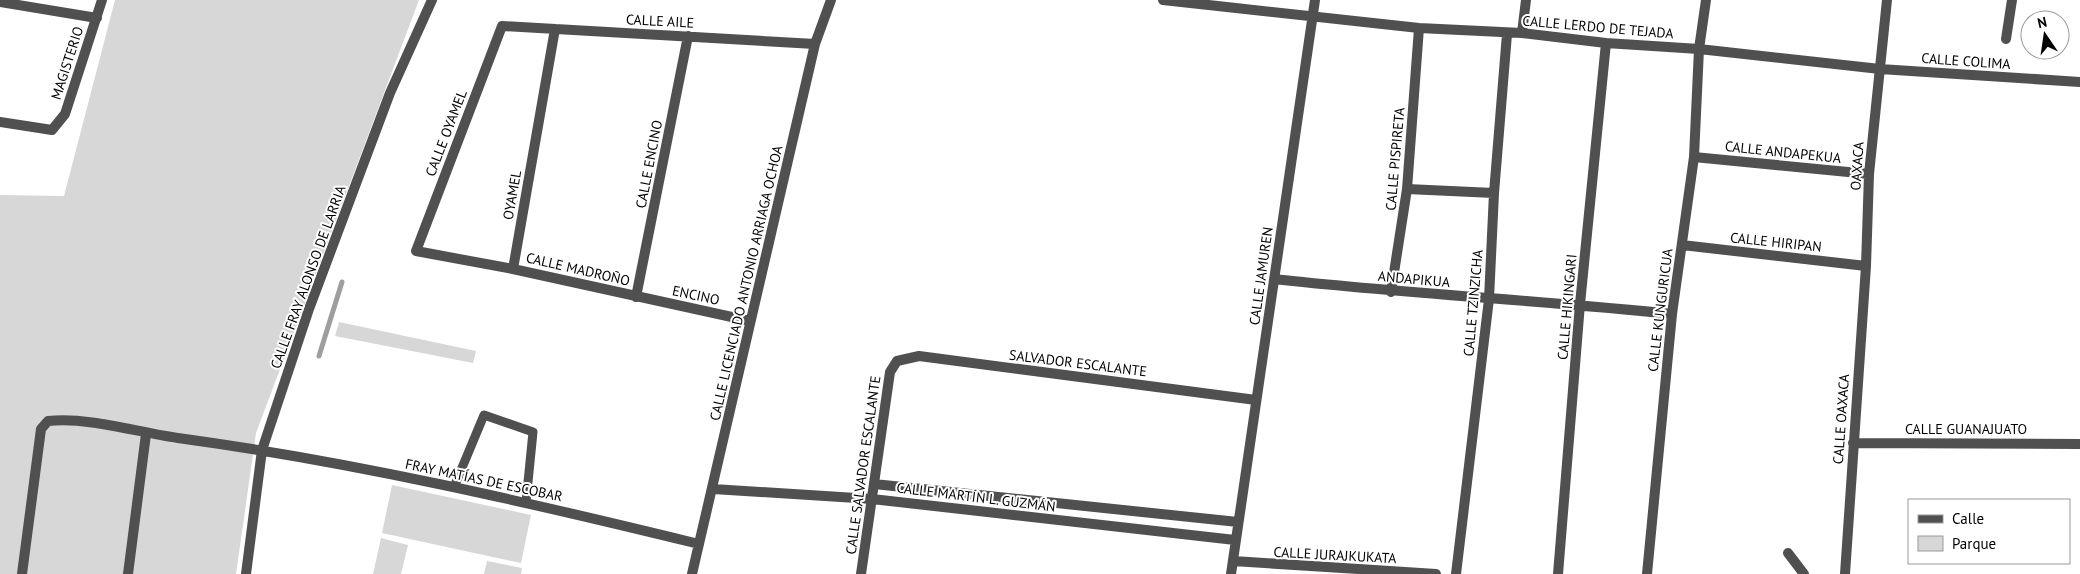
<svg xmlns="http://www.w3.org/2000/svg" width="2080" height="574" viewBox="0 0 2080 574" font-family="'PT Sans',sans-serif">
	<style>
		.green { fill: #d7d7d7 }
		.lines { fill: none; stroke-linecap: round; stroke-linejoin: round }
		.stream { stroke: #9e9e9e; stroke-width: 5 }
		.lane { stroke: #505050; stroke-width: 9 }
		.street { stroke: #505050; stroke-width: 10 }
		.labels { text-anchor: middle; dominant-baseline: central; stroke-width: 4; stroke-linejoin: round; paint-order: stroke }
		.street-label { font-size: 14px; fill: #000; stroke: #fff }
	</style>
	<rect width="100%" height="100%" fill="#fff"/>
	<path class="green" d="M115,0h304l-163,433 -20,141h-236v-379l64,1z
		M339,322l137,29 -3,12 -138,-27z
		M392,485l139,30 -10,48 -139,-30z
		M381,538l27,7 -7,29h-28z
		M487,561l35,7 -1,6h-37z"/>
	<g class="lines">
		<path class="stream" d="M319,356l23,-74"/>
		<path class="lane" d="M454,487l30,-72 49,17 -7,70"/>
		<path class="street" d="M1163,0l256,28 103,5 84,10 93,6 181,20 200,13
			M0,2l97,16
			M1522,33l4,-33
			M2006,39l6,-39
			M0,122l52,8 13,-16 37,-114
			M1694,157l175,17
			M1407,189l87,4
			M1682,245l184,21
			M513,269l42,-240
			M1274,279c133,15 265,21 398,35
			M1391,292l16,-103 12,-161
			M636,297l52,-261
			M750,321l-237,-52 -97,-18 86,-225 313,18
			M1853,443l227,1
			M874,484l364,38
			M713,489l159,10 363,41
			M1788,553l16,21
			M1233,561l203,13
			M22,574l19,-145 7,-8c43,-4 87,11 130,17 176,24 349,64 521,106
			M128,574l18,-140
			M246,574l16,-124 47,-141 81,-216 42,-93
			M692,574l123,-530 16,-44
			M861,574l29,-202 7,-11 22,-5 337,44
			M1231,574l84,-574
			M1456,574l33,-275 5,-106 13,-159
			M1558,574l22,-270 26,-261
			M1647,574l25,-260 22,-157 5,-108 7,-49
			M1845,574l21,-308 3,-92 18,-174"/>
	</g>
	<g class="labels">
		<g class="street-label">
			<text transform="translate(660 21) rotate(3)">CALLE AILE</text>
			<text transform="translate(1598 27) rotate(5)">CALLE LERDO DE TEJADA</text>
			<text transform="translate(1966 61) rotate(4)">CALLE COLIMA</text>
			<text transform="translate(67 63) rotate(-72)">MAGISTERIO</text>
			<text transform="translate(446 133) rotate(-69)">CALLE OYAMEL</text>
			<text transform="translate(1783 152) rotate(6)">CALLE ANDAPEKUA</text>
			<text transform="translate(1395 159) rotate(-85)">CALLE PISPIRETA</text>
			<text transform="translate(649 164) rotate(-79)">CALLE ENCINO</text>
			<text transform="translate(1857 166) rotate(-86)">OAXACA</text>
			<text transform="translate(512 195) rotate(-80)">OYAMEL</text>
			<text transform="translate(1776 242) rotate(6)">CALLE HIRIPAN</text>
			<text transform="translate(578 269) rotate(13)">CALLE MADROÑO</text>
			<text transform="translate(1261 276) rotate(-82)">CALLE JAMUREN</text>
			<text transform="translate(308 277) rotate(-70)">CALLE FRAY ALONSO DE LARRIA</text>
			<text transform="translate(1414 279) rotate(5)">ANDAPIKUA</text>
			<text transform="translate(746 283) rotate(-77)">CALLE LICENCIADO ANTONIO ARRIAGA OCHOA</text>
			<text transform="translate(696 295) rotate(12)">ENCINO</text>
			<text transform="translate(1473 303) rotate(-85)">CALLE TZINZICHA</text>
			<text transform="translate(1567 307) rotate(-85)">CALLE HIKINGARI</text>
			<text transform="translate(1660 310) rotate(-83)">CALLE KUNGURICUA</text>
			<text transform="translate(1078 363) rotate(7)">SALVADOR ESCALANTE</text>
			<text transform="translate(1841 419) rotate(-86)">CALLE OAXACA</text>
			<text x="1966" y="429">CALLE GUANAJUATO</text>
			<text transform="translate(863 465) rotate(-82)">CALLE SALVADOR ESCALANTE</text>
			<text transform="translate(484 480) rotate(12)">FRAY MATÍAS DE ESCOBAR</text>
			<text transform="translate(976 497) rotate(7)">CALLE MARTÍN L. GUZMÁN</text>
			<text transform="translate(1335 555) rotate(3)">CALLE JURAJKUKATA</text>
		</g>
	</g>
	<rect x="1908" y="499" width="162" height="65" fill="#ffffff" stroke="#999999"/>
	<rect x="1918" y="515" width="25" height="8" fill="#505050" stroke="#999999"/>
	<text x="1952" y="524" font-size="15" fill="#000000">Calle</text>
	<rect x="1918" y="536" width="25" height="15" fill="#d7d7d7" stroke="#999999"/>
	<text x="1952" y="549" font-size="15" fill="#000000">Parque</text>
	<g transform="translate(2045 35) rotate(347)"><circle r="24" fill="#ffffff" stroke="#999999"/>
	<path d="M0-4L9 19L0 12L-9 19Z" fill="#000000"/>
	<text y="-8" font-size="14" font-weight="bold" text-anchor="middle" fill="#000000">N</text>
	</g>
</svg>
